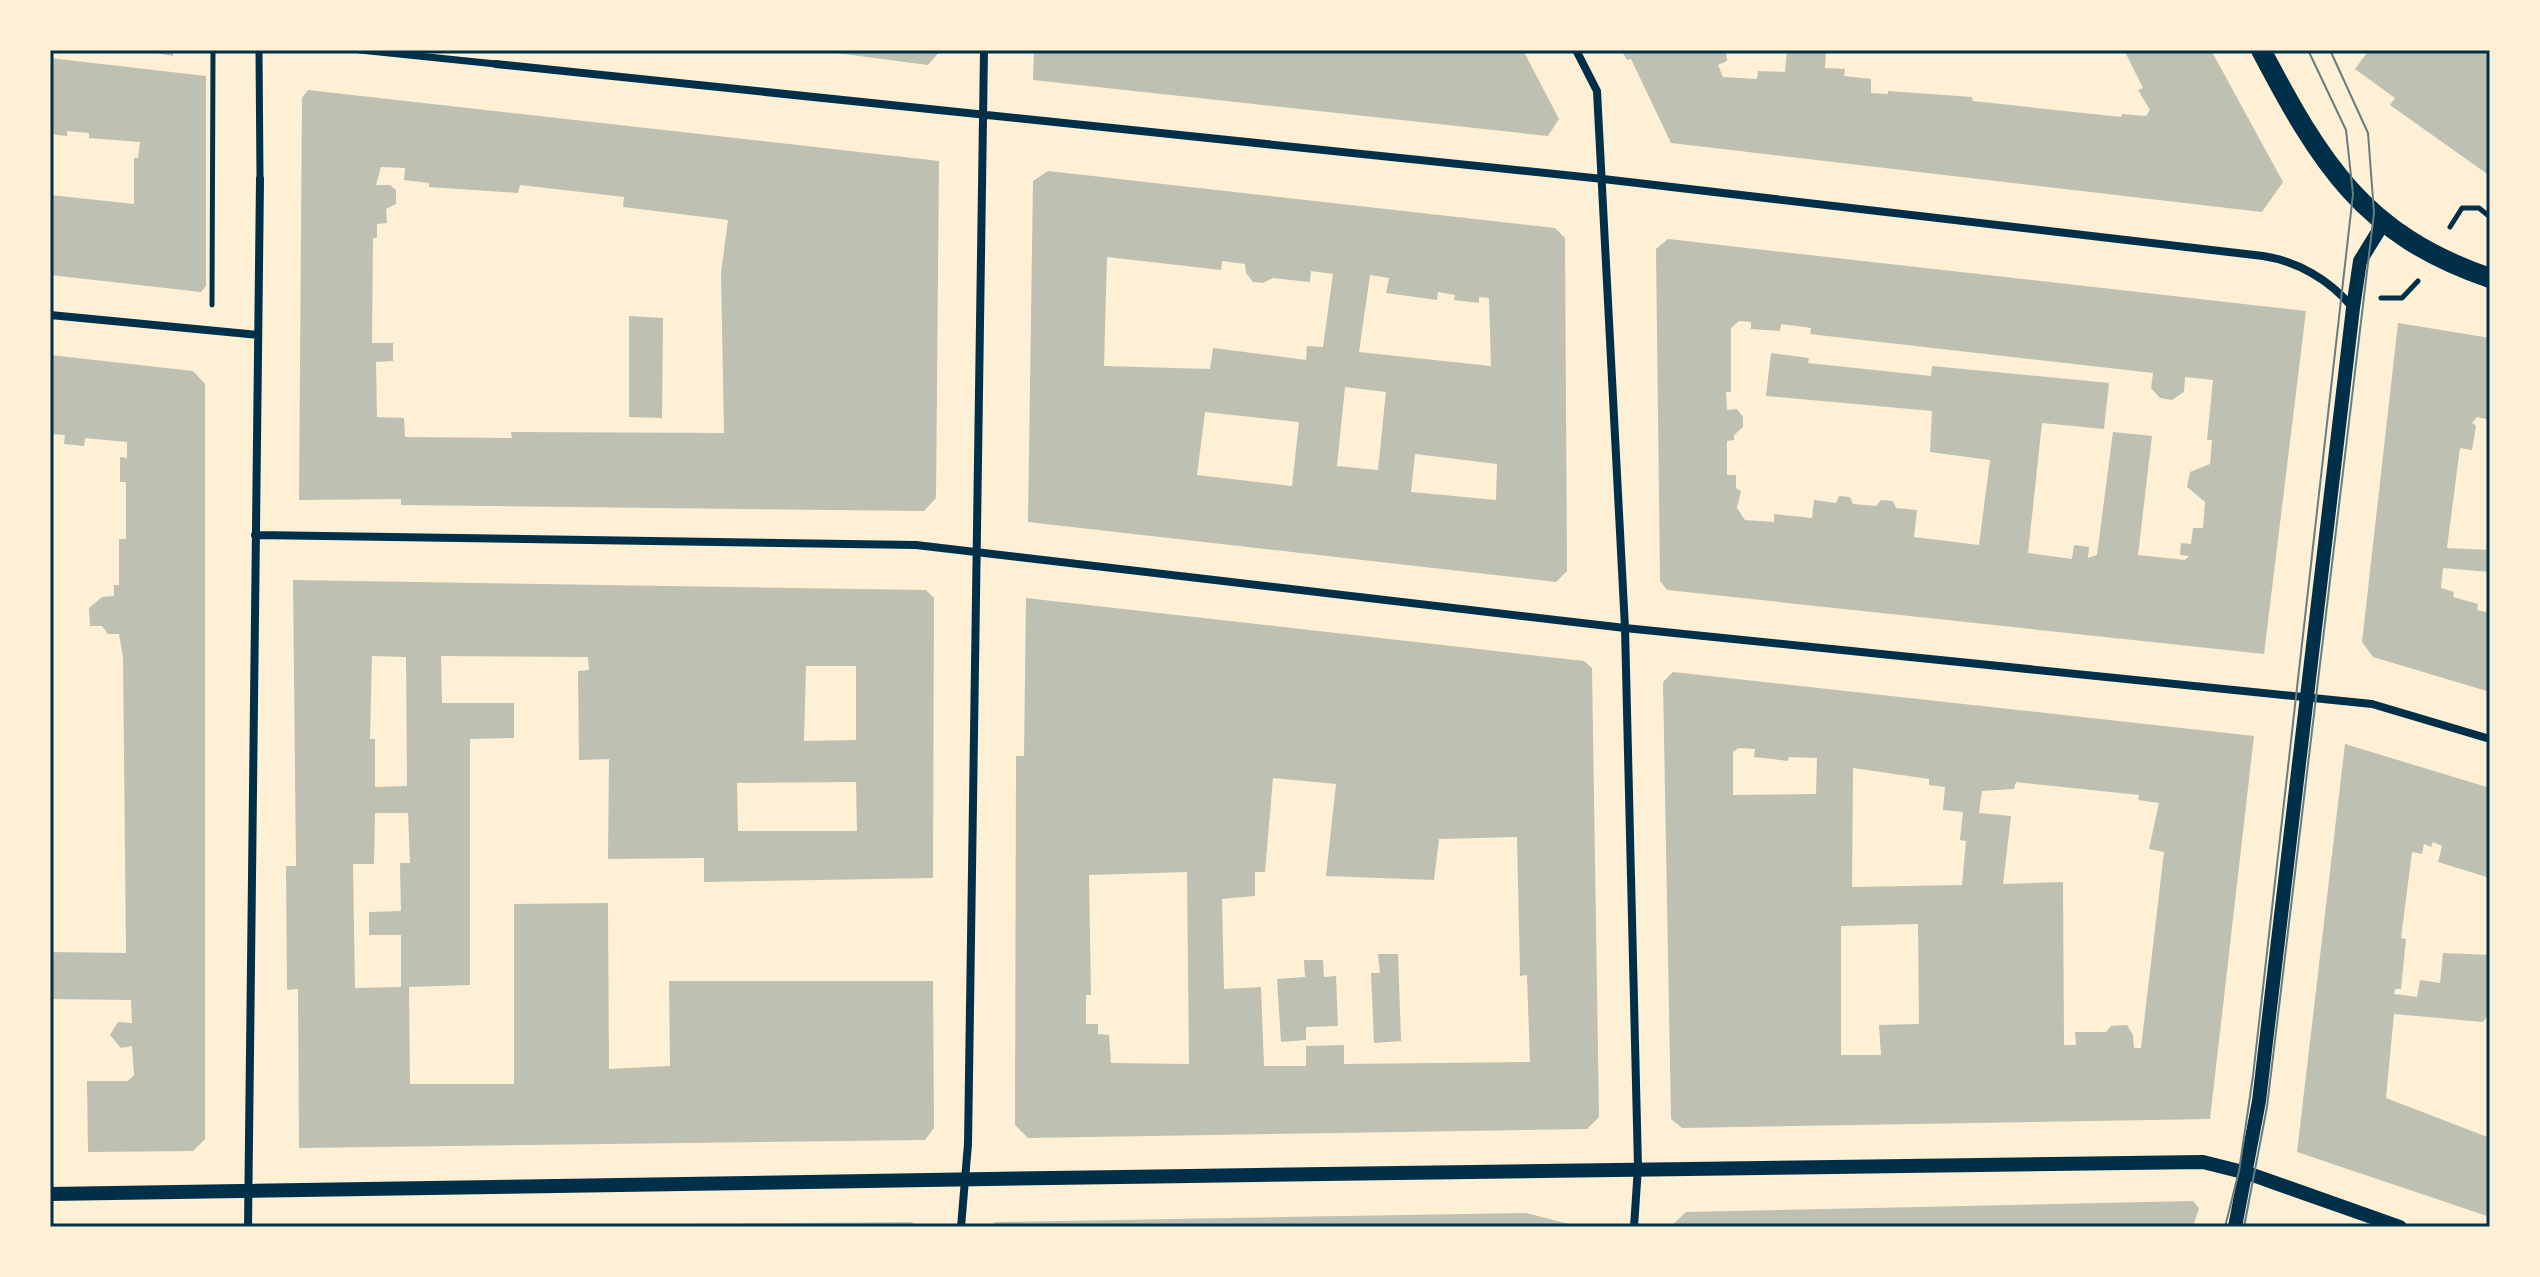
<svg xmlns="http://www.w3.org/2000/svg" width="2540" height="1277" viewBox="0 0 2540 1277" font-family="Lato,sans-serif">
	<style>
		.building { fill: #bec0b2; fill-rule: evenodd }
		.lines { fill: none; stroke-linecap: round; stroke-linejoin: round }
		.path { stroke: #003049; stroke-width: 5 }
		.pedestrian { stroke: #003049; stroke-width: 7 }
		.minor { stroke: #003049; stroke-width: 8 }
		.tertiary { stroke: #003049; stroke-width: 14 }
		.primary { stroke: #003049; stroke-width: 20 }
		.tram { stroke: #657d81; stroke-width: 2 }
		.neatline { fill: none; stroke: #003049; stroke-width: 3 }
	</style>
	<rect width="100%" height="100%" fill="#fdf0d5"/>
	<path class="building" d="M138,50h35v6z
		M813,50h128l-13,15z
		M1034,50h489l36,69 -11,17 -515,-56z
		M1621,50h105l1,11 -9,4 5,12 34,2 1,-8 27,1 2,-22h39l-1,18 20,1 -1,7 27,3v14l17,1v-3l84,6 1,4 148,16 1,-3 24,2 4,-6 -12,-20 5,-2 -19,-38h87l72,132 -21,30 -591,-69 -40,-84 -4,1z
		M2369,50h121v126l-100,-71 5,-7 -40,-29z
		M50,58l156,18v210l-5,6 -151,-17v-80l84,9v-46h4l2,-16 -51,-4v-5l-22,-2v5l-17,-2z
		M308,90l631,71 -3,337 -12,13 -523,-6v-6l-102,1 3,-402zM381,167l24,1 -1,12 25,3v4l89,6 2,-8 104,12 -1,10 105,13 -7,53 3,160 -213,-1 1,6 -107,-1 -1,-19 -27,-1 -1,-55 17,-1v-18h-21l1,-105h4v-14l10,-1 -1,-14 10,-5v-14l-6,-5h-14z
		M1048,171l507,57 10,10 2,333 -11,11 -528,-60 5,-341zM1107,257l114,13 1,-9 23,3 1,9 7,9 10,1 10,-5 37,4 1,-11 22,3 -10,73 -16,-1 -1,14 -93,-12 -3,21 -106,-3zM1370,275l19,3 -3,15 51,7 1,-8 17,3 -1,5 25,3v-6l10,1 2,68 -132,-14zM1345,387l41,5 -8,78 -41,-4zM1205,412l94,10 -7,64 -95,-11zM1415,454l82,10 -1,36 -85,-8z
		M1668,239l638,72 -42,343 -597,-64 -7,-9 -4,-332zM1739,321l12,1v7l29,2 1,-7 30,4 -1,6 343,39 -2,15 9,10 12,2 12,-8 1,-15 28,3 -6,60h5l-2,24 -20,8 -3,15 18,15 -2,26h-10l-2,16 -10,-1 -1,12 9,1 -4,4 -47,-5 14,-119 -39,-4 -16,123 -9,3 1,-11 -15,-2 -2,14 -44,-6 14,-130 62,6 5,-46 -177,-17 -1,10 -123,-13 1,-5 -38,-5 -5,43 166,15 -2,41 60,8 -11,85 -65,-8 3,-27 -21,-2 -3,-7 -12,-1 -5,6 -23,-2 -3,-7 -11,-1 -3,7 -22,-3 -2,18 -38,-4v8l-29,-2 -8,-12 4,-17 -5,-3v-13h-9v-34l7,-1v-5l9,-8v-10l-6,-8 -10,1 -1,-18h5v-64z
		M629,316l34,2 -1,100 -33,-1z
		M2398,323l92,15v82l-13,-3 -5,6 4,3 -4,24 -12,-2 -13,100 43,2v22l-47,-4 -2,20 13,4 -1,5 25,7 -1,6 9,2 4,-15v95l-117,-35 -11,-15z
		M50,355l143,16 12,13v755l-12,12 -105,1 -1,-71h41l6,-6 -2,-29 -11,2 -11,-13 8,-13 14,1 -1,-23 -81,-1v-47l76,1 -3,-296 -4,-23h-11l-6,-8h-12l-1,-18 13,-11 12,-1v-11h5v-46h7v-57h-6v-25l7,1v-16l-42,-4 -1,8 -20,-2 1,-9 -15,-1z
		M293,580l633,10 8,8 -1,280 -229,4v-24l-96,1 1,-100 -30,1 -1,-89 11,-1 -1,-13 -147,-1 1,47h72v35l-44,1v246l-61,2 1,97h104v-180l94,-1 1,166 61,-3 -1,-85h264l1,147 -9,12 -626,8 -1,-159 -11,1 -1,-124h10zM372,656l34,1 1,129 -32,1v-48h-5zM806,666h50v74l-52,1zM856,782l1,49h-119l-1,-48zM375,813h33l2,50h-10l1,48 -32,1v23h32v52l-46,1 -2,-124h21z
		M1026,598l558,63 8,7 7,449 -12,12 -559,9 -13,-13 1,-369h8zM1273,778l63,6 -10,92 108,4 5,-41 78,-2 3,139 7,-1 3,87 -186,2v-19l-38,1v20h-42l-3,-79 -37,2 -2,-90 33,-3v-24h10zM1187,872l2,192 -78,-1 -2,-28 -11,-1v-10h-12v-29h5l-2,-120z
		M1673,672l581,64 -44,383 -528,9 -11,-9 -8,-437zM1739,748l16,1 -1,8 34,4 1,-4 28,1 -1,36 -83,1v-43zM1853,768l76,11v6l16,2 -2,23 20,2 -3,28 6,1 -4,44 -110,2zM2016,782l123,13 -1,5 21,3 -10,46 15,3 -23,196h-7l-1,-13 -6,-10 -16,1 -5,6h-31l1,13h-12l-1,-163 -60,2 8,-68 -32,-3 3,-22 32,-2zM1918,924l1,100 -40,1 2,30h-40v-129z
		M2345,744l145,44v90l-52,-16 4,-16 -9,-4 -2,5 -7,-3 -2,10 -10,-2 -11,86 5,1 -5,50h-6l-1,5 23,3 3,-17 20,3 3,-30 47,2v57l-7,10 -89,-8 -8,84 104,40v79l-193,-65z
		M1378,954h20l3,87 -27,2 -3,-70h9z
		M1304,960h19l1,17 12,-1 2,50 -32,1v13l-25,2 -4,-63 28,-2z
		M2193,1201l6,7 -6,19h-523l16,-15z
		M1526,1213l55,14h-587v-5z
		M912,1222l4,5h-232v-3z"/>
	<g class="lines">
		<path class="path" d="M2450,227l12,-19h17l11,9
			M2381,298h21l16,-17
			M212,305l1,-255"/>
		<path class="pedestrian" d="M259,50l1,129
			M360,50l136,14"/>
		<path class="minor" d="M1576,50l21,41 28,537 13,539 -4,60
			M496,64l1107,115 660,77c34,5 67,24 89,51
			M50,315l208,20
			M255,535l661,10 709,83 747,76 118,35
			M248,1227l12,-1048
			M961,1227l7,-83 16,-1094"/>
		<path class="tertiary" d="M50,1194c718,-10 1435,-25 2153,-32l44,11 153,54
			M2235,1227l24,-126 94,-793 7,-47 24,-39"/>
		<path class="primary" d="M2261,50c59,112 102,185 229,228"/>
		<path class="tram" d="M2225,1227l14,-56 14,-95 100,-882 -7,-64 -38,-80
			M2244,1227l23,-120 107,-894 -6,-80 -38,-83"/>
	</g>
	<rect width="2540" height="1277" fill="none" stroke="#fdf0d5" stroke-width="104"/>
	<rect x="52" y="52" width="2436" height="1173" class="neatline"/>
</svg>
